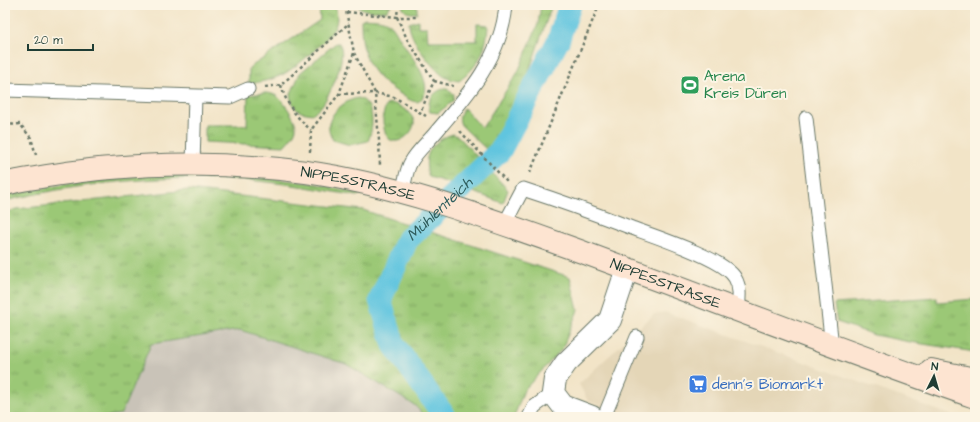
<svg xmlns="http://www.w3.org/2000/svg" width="980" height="422" viewBox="0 0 980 422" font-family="'Architects Daughter',sans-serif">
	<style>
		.built { fill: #e4d6b7 }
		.industrial { fill: #c9c3b8 }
		.grass { fill: url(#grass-tufts); stroke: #5d8255 }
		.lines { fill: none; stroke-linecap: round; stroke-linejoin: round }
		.canal { stroke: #61c5df; stroke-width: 23 }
		.lane-casing { stroke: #697767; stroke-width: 15 }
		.street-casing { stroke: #697767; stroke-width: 24 }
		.secondary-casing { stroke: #697767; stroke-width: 24 }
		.path { stroke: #697767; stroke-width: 2.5; stroke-dasharray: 3 3; stroke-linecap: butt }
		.lane { stroke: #fff; stroke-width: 13 }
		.street { stroke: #fff; stroke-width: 22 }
		.secondary { stroke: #fde4d1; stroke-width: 22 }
		.labels { text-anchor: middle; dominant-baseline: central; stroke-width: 4; stroke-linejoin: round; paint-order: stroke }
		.leisure-label { font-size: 15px; fill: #27864d; stroke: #fcf5e5; text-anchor: start }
		.street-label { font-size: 15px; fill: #1f3d34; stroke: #fcf5e5 }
		.shop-label { font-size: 15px; fill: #366cbe; stroke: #fcf5e5; text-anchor: start }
		.water-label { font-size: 16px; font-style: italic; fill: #305f5f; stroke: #fcf5e5 }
	</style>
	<defs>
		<pattern id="grass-tufts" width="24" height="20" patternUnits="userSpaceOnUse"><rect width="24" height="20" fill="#9bc876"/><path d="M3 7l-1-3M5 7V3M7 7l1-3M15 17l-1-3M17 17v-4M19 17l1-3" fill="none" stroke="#7ea462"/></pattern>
	</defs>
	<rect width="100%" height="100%" fill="#fcf5e5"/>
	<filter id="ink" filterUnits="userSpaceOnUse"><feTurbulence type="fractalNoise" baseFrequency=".025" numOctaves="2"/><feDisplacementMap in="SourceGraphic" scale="8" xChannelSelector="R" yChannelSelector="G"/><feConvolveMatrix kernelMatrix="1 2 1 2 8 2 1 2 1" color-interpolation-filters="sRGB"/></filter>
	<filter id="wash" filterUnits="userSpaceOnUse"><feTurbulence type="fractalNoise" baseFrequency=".012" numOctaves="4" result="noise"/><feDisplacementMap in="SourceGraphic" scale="16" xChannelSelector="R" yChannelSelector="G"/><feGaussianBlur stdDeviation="0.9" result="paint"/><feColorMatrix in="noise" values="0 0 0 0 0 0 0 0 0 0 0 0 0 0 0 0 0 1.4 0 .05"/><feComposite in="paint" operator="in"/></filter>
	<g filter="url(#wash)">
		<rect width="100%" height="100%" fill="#f2e4c7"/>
		<path class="built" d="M665,312l291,105h-328l-40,-16 -9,-17 75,-70z"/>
		<path class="industrial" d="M240,330l106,34 68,41 12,12h-321l16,-4 30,-69z"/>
		<path class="grass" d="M319,5h16c2,7 3,15 0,22 -5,12 -41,42 -53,48 -11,5 -22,7 -33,9v-16l71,-48z
			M357,5h34l-4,6c-10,0 -24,2 -30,-6z
			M402,5h15v8c-7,0 -13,1 -15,-8z
			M541,5h11l-32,92 -18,39 -14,15 -27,-26c-3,-7 -1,-10 3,-17l18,20 36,-56 20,-48z
			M365,18c8,1 17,0 24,5 6,4 9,14 14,20 8,14 36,45 15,59 -7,0 -13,-5 -19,-9 -30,-18 -38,-38 -38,-73z
			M418,20v7h9l1,14h49v-17l11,1c-1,24 -9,41 -29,56 -6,-1 -12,-2 -17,-6 -12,-10 -33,-36 -33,-52z
			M336,43h3c10,12 -10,55 -19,65 -2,2 -6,4 -8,6l-11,-2 -5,-3 -3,-4 -3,-9 10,-23z
			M443,89h4l7,5 -1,7 -15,12 -8,-1c-4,-10 3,-20 13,-23z
			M264,93c6,0 11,1 15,5 5,4 18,23 17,30 -1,7 -8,13 -12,18l-79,-4v-17h42l1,-30z
			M358,98c17,4 16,30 10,43l-18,4 -17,-5c-13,-18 7,-39 25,-42z
			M390,103c7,1 11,4 17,8 3,3 6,6 7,10 2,13 -25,34 -30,7 -2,-8 -1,-17 3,-24z
			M453,134l6,3 49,53 -5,13 -57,-21 -17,-5c-8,-21 3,-37 24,-43z
			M168,174l74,1 76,9 43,10 -4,2c-24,-4 -48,-9 -72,-12 -89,-12 -192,-5 -280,17v-5c54,-13 108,-18 163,-22z
			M188,190l175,20 207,67 8,33 -16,39 -38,41 -10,27h-88l-12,-12 -68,-41 -106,-34 -89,14 -30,70 -16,3h-100v-204l12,-4z
			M937,297v5l38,-3v53l-65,-10 -36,-7 -37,-13 -3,-18z"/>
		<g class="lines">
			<path class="canal" id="s1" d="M445,417l-51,-72 -14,-45 27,-60 93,-89 58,-110 12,-36"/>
		</g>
	</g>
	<g filter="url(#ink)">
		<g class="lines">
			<defs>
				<path id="lane" d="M5,90l225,7 18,-8
					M806,118l26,228
					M193,164l2,-68
					M402,192c3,-9 4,-22 9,-30 6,-11 17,-20 25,-30 32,-37 66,-76 70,-127
					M504,225l19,-36c37,12 73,25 109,39 22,8 93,31 103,50 6,10 4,22 3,32
					M529,417l5,-10 19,-14
					M604,417l33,-80"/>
				<path id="street" d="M592,417l-29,-11 -10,-13 2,-14 11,-16 44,-43 17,-51"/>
				<g id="secondary">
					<path id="s2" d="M5,184l12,-3c31,-5 63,-11 94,-13 65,-6 130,-4 195,4 95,13 189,49 279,81 130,48 259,99 390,144"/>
					<path d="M931,370l44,9"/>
				</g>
			</defs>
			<use href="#lane" class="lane-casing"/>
			<use href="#street" class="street-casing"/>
			<use href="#secondary" class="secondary-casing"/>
			<path class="path" d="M398,5l-1,12 10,22 27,42 -14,32
				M347,12l50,5h21
				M354,53l21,40 4,47 1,25
				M434,81l19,5
				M281,85c5,19 16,33 30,45
				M265,87l16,-2 68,-62
				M339,94l36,-1 19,4 32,19
				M5,125l15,-1 11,14 5,17
				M460,131l47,51
				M310,152l1,-22 28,-36 15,-41 -9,-48
				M530,173l69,-168"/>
			<use href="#lane" class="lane"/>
			<use href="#street" class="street"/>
			<use href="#secondary" class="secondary"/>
		</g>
	</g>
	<defs>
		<symbol id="stadium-square" viewBox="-11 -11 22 22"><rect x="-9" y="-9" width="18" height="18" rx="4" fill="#2e9e5b" stroke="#fcf5e5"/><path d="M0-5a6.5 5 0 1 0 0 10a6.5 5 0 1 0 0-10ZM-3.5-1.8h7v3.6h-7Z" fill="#fff"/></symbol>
		<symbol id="supermarket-square" viewBox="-11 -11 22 22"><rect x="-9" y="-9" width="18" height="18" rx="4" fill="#3f7fe0" stroke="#fcf5e5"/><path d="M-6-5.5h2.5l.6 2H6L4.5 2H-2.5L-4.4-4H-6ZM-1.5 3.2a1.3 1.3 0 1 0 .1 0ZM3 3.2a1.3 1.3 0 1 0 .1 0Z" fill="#fff"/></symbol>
	</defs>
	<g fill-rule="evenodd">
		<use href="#stadium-square" x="679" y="74" width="22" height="22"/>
		<use href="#supermarket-square" x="687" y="373" width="22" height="22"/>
	</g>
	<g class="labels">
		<g class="leisure-label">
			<text x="704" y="76">Arena<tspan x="704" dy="17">Kreis Düren</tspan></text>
		</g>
		<g class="street-label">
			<text stroke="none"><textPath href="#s2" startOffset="356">NIPPESSTRASSE</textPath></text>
			<text stroke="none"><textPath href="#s2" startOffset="680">NIPPESSTRASSE</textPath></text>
		</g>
		<g class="shop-label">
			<text x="712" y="384">denn's Biomarkt</text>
		</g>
		<g class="water-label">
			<text stroke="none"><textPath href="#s1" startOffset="246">Mühlenteich</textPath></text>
		</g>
	</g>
	<rect width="980" height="422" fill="none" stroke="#fcf5e5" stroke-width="20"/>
	<g transform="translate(934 376) rotate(5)" stroke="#fcf5e5" stroke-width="3" paint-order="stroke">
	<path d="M0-3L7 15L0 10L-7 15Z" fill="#1f3d34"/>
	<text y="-6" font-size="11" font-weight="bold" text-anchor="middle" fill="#1f3d34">N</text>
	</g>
	<path d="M28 44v6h65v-6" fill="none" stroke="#1f3d34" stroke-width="2"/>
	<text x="34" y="44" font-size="12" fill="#1f3d34" stroke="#fcf5e5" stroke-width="3" paint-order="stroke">20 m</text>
</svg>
